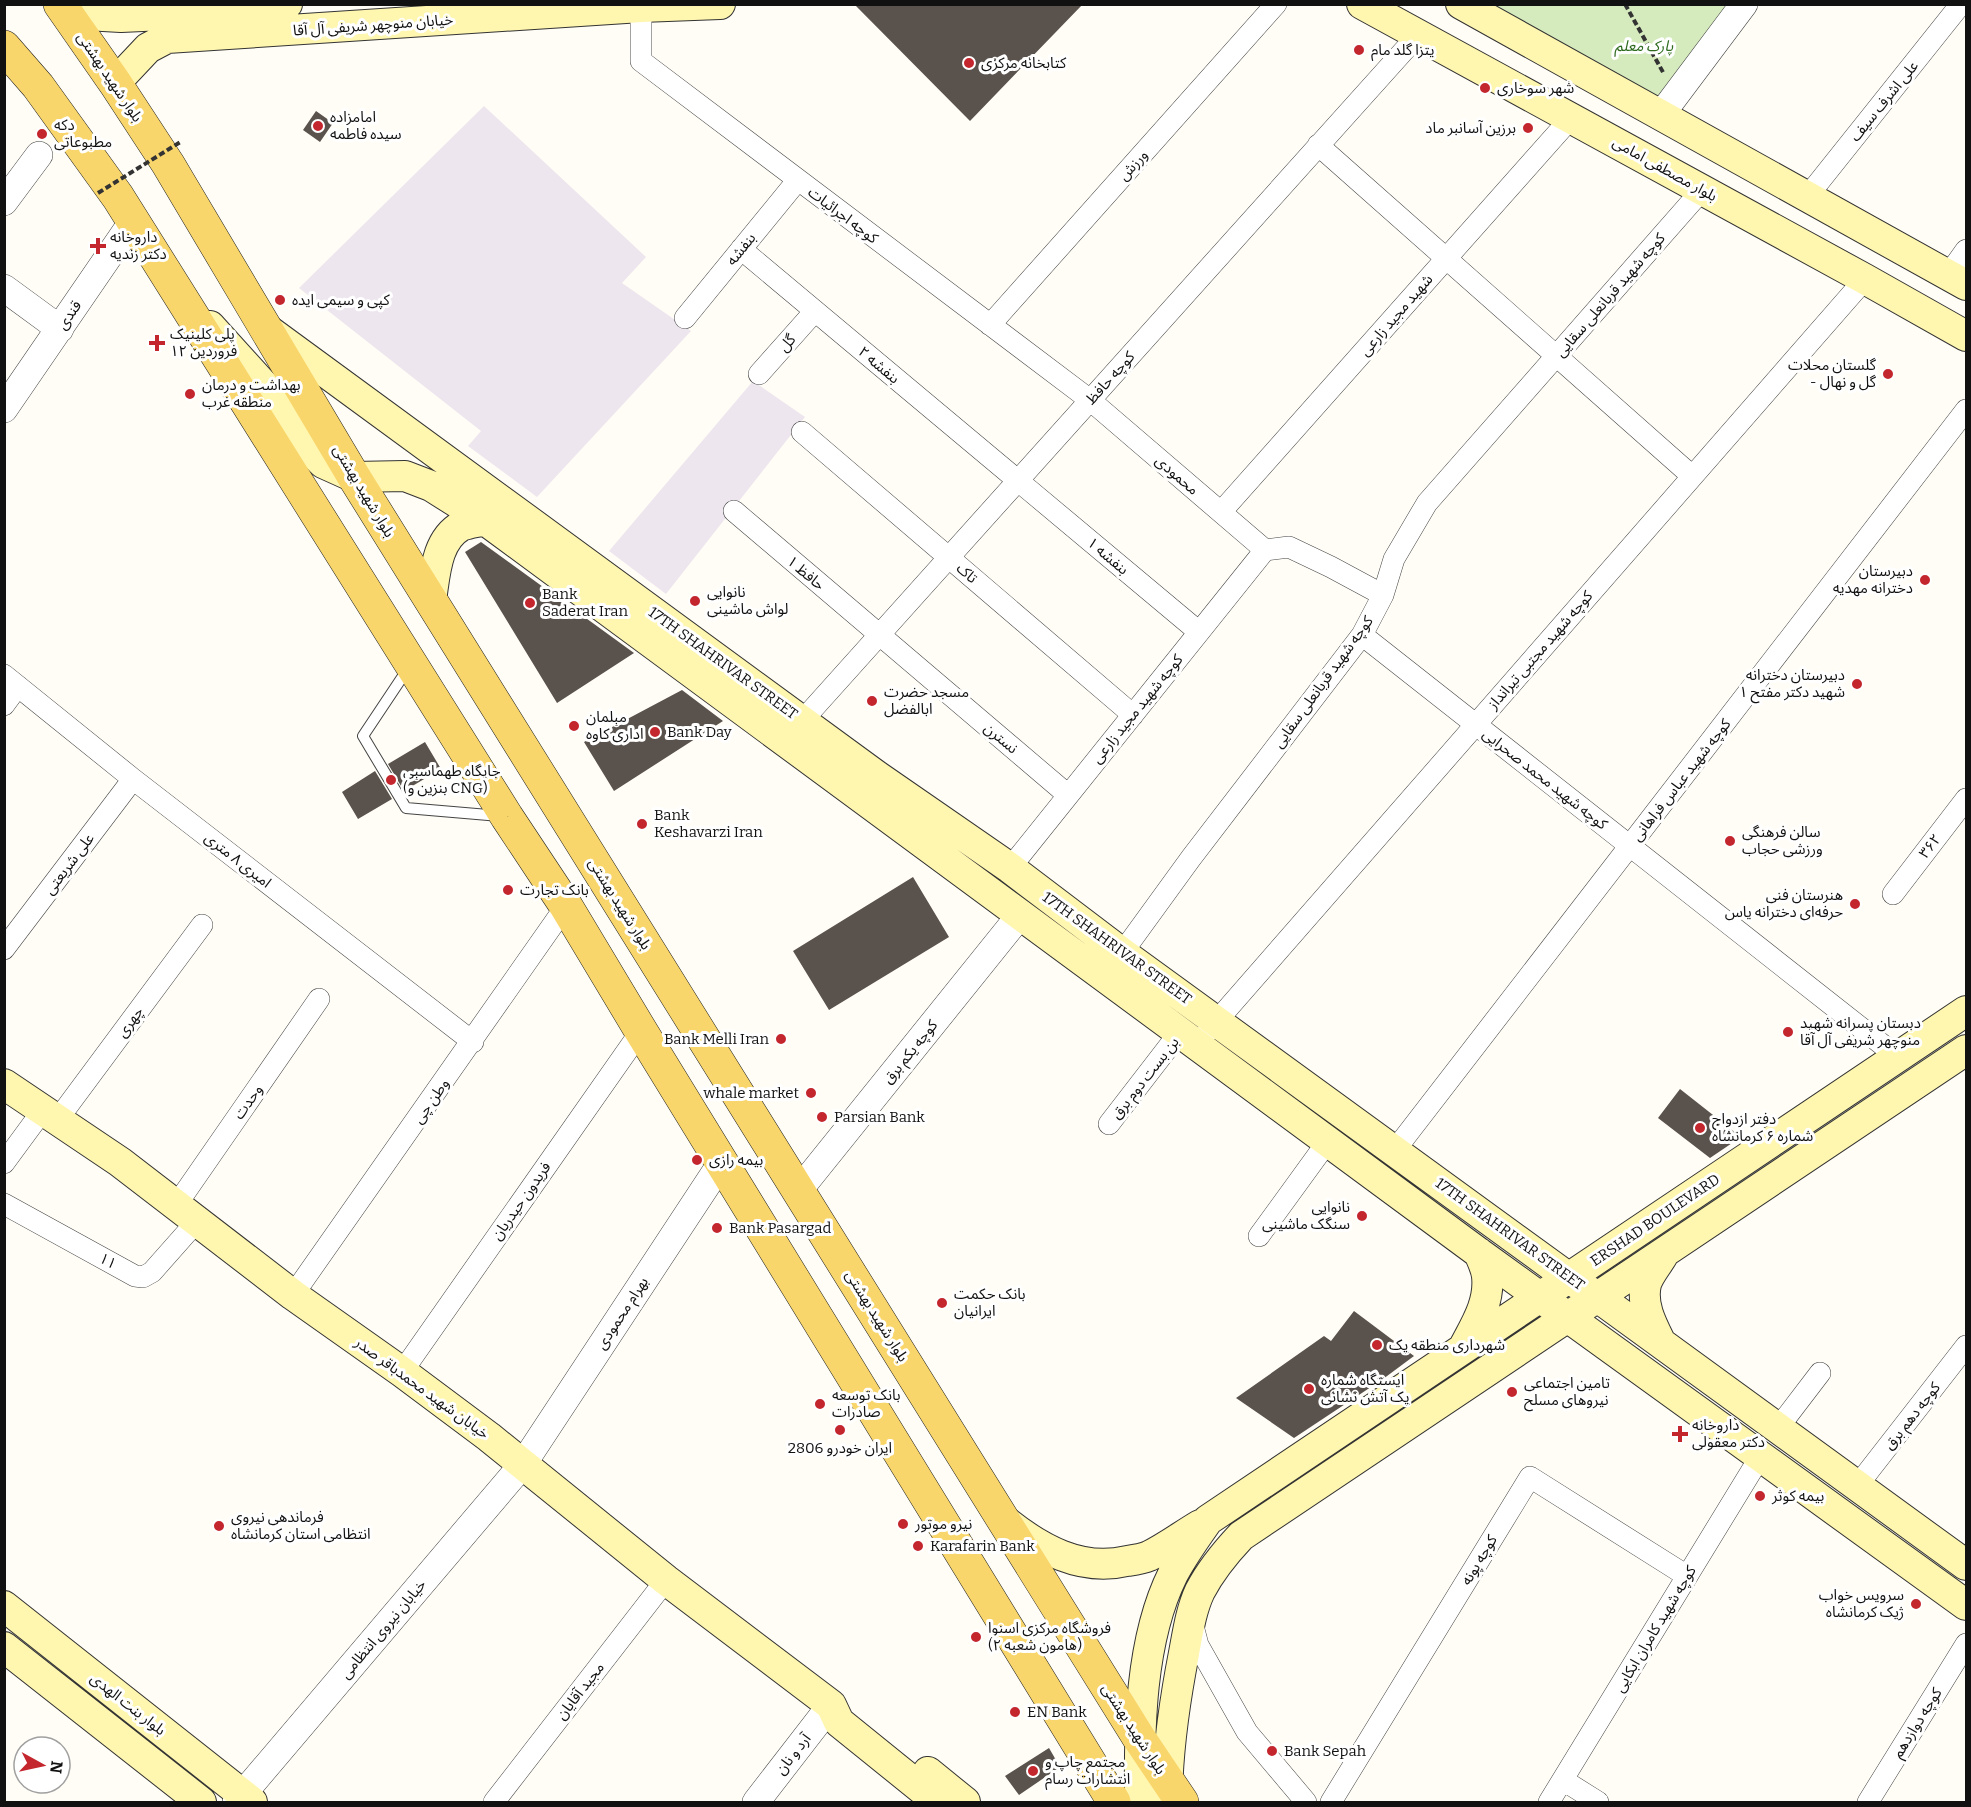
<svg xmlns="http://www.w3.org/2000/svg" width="1971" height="1807" viewBox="0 0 1971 1807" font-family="Bitter,'Noto Sans Arabic',serif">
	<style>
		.industrial { fill: #eee6ef }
		.green { fill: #d5ebbd }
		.building { fill: #5a524d }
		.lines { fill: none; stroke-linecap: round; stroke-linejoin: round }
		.service-casing { stroke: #444; stroke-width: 12 }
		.minor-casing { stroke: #444; stroke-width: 22 }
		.tertiary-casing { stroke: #444; stroke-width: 28 }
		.secondary-casing { stroke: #333; stroke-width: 32 }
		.primary-casing { stroke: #222; stroke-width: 34 }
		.path { stroke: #333; stroke-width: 4; stroke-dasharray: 6 3; stroke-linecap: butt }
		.service { stroke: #fff; stroke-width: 10 }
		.minor { stroke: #fff; stroke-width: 21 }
		.tertiary { stroke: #fff; stroke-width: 27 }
		.secondary { stroke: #fff6b0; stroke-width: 30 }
		.primary { stroke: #f9d66b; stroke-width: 33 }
		.path-bridge { stroke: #333; stroke-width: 4; stroke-dasharray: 6 3; stroke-linecap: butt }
		.poi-dot { fill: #c4262e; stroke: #fff; stroke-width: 2 }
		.labels { text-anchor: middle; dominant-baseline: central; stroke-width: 6; stroke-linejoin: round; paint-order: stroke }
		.street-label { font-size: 15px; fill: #111; stroke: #fff }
		.park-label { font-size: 15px; font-style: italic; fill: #2f6b1f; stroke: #fff }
		.poi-label { font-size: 15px; fill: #111; stroke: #fff; text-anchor: start }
	</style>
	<rect width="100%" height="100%" fill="#fffdf5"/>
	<path class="industrial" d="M484,106l162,151 -24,26 69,48 -154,166 -69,-51 13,-15 -182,-143z
		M753,381l52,36 -139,177 -57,-43z"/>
	<path class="green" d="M1495,5h232l-71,95z"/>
	<path class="building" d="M854,4h229l-113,117z
		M316,111l17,12 -13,19 -17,-12z
		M481,542l153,111 -77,50 -92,-151z
		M682,690l41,31 -109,70 -30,-49z
		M425,742l16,27 -37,22 -16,-27z
		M375,771l17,28 -34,20 -16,-27z
		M913,877l36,60 -120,73 -36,-59z
		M1680,1089l61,48 -31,21 -52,-40z
		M1354,1311l60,45 -31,23 -89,59 -58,-40 88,-62 7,5z
		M1049,1748l11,19 -41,28 -14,-19z"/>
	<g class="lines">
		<defs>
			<path id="service" d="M409,667l-46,69 43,72 94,8"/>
			<path id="minor" d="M641,4v57l449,339 175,150
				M1318,145l374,331
				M1807,197l154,-193
				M741,249l458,383
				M1948,275l18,-25
				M685,318l112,-137
				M990,325l286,-321
				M759,374l56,-63
				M802,432l331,283
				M734,511l334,284
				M1221,512l350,-394
				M1265,550l24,-3 42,20 52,28
				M1362,635l536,422
				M4,675l129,104 340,263
				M4,705l14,-19
				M802,721l616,-686
				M1010,868l255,-318
				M1893,894l73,-95
				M4,949l129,-170
				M1122,953l69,-95 171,-223 21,-40 11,-36 33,-56 275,-313
				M1208,1031l657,-752
				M58,1119l144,-194
				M1109,1124l71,-92
				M1395,1150l571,-740
				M4,1163l39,-53
				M4,1204l131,72 8,1 9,-5 46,-52
				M177,1204l142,-205
				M1259,1236l69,-95
				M293,1295l273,-389
				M402,1372l239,-341
				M1778,1428l42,-55
				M1857,1486l109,-140
				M1192,1622l6,23 49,87 59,70
				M1563,1780l35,22
				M494,1802l172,-222
				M1331,1802l199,-325 157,99
				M1549,1802l211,-345
				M1868,1802l98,-158"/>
			<path id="tertiary" d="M1660,116l84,-112
				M4,202l35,-47
				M4,288l56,41
				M4,409l129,-188
				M799,1190l222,-276
				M236,1802l287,-338 199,-302
				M756,1802l75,-97"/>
			<path id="secondary" d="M1362,4l503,275 101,57
				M1461,4l505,281
				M68,14l53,3 43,-2 123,-11
				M115,83l33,-35 19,-10 474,-31 79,-3
				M210,326l58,64 43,61 12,12 31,14 51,-1 26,10 54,34 994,733 487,352
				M268,330l609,446 133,92 112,85 447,325 30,20 367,267
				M431,600c4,-25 5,-60 30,-74 7,-3 17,-4 24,-6
				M4,1084l116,78 173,133 109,77 87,65 177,143 165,125 8,17 99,80
				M1661,1343c-9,-18 -20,-38 -15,-59 3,-10 12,-20 17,-29
				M1465,1345c11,-21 25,-43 22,-69 -1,-8 -5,-16 -8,-23
				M1005,1521c35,28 76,51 122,40 7,-1 15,-2 22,-5 18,-9 34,-21 51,-31
				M4,1606l248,196
				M4,1647l197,155
				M928,1772l37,30
				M1167,1794c1,-48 8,-95 17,-141 4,-21 7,-43 16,-62 11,-21 25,-38 41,-55l725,-486
				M1140,1802c-1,-72 0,-162 33,-228 10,-19 23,-37 35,-54l758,-509"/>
			<path id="primary" d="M60,4l55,79 53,81 186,313 785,1261 43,64
				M4,47l34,39 80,111 389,620 59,89 75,125 473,771"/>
		</defs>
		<use href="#service" class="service-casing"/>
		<use href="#minor" class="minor-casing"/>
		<use href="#tertiary" class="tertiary-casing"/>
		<use href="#secondary" class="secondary-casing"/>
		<use href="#primary" class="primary-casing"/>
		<path class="path" d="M1625,4l39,70"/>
		<use href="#service" class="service"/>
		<use href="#minor" class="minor"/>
		<use href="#tertiary" class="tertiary"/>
		<use href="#secondary" class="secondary"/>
		<use href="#primary" class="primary"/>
		<path class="path-bridge" d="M98,193l84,-52"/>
	</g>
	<g class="poi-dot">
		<circle cx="1359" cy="50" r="6"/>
		<circle cx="969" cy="63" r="6"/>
		<circle cx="1485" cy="88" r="6"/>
		<circle cx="318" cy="126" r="6"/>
		<circle cx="1528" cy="128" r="6"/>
		<circle cx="42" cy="134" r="6"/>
		<path d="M95 237h6v6h6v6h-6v6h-6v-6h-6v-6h6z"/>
		<circle cx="280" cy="300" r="6"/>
		<path d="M154 334h6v6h6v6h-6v6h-6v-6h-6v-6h6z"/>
		<circle cx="1888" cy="374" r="6"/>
		<circle cx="190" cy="394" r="6"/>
		<circle cx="1925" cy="580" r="6"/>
		<circle cx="695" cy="601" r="6"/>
		<circle cx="530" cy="603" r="6"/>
		<circle cx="1857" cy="684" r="6"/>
		<circle cx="872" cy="701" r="6"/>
		<circle cx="574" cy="726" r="6"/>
		<circle cx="655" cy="732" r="6"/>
		<circle cx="391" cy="780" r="6"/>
		<circle cx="642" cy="824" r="6"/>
		<circle cx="1730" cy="841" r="6"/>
		<circle cx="508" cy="890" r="6"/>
		<circle cx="1855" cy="904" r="6"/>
		<circle cx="1788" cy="1032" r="6"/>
		<circle cx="781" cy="1039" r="6"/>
		<circle cx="811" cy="1093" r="6"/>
		<circle cx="822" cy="1117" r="6"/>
		<circle cx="1700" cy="1128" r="6"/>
		<circle cx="697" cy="1160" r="6"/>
		<circle cx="1362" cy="1216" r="6"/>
		<circle cx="717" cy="1228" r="6"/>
		<circle cx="942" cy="1303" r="6"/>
		<circle cx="1377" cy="1345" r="6"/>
		<circle cx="1309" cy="1389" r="6"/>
		<circle cx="1512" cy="1392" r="6"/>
		<circle cx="820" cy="1404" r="6"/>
		<circle cx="840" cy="1430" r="6"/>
		<path d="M1677 1425h6v6h6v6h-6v6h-6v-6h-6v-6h6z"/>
		<circle cx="1760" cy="1496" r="6"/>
		<circle cx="903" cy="1524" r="6"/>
		<circle cx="219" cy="1526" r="6"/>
		<circle cx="918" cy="1546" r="6"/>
		<circle cx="1916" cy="1604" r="6"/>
		<circle cx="976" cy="1637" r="6"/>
		<circle cx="1015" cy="1712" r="6"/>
		<circle cx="1272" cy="1751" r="6"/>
		<circle cx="1033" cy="1771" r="6"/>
	</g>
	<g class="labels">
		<g class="street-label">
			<text transform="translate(373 25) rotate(-4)">خیابان منوچهر شریفی آل آقا</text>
			<text transform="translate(110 77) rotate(56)">بلوار شهید بهشتی</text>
			<text transform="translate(1884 101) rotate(-51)">علی اشرف سیف</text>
			<text transform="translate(1133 165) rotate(-48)">ورزش</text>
			<text transform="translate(1665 169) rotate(29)">بلوار مصطفی امامی</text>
			<text transform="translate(843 215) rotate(37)">کوچه اجرائیات</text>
			<text transform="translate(741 249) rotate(-51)">بنفشه</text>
			<text transform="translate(1610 295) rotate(-49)">کوچه شهید قربانعلی سقایی</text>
			<text transform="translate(69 315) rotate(-56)">قندی</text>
			<text transform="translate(1396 315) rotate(-49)">شهید مجید زارعی</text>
			<text transform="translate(787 343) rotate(-48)">گل</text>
			<text transform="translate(879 365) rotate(40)">بنفشه ۲</text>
			<text transform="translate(1110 378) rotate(-48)">کوچه حافظ</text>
			<text transform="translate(1177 475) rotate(41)">محمودی</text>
			<text transform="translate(364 491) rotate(59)">بلوار شهید بهشتی</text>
			<text transform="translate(1108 556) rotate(40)">بنفشه ۱</text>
			<text transform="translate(806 573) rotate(40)">حافظ ۱</text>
			<text transform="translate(967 573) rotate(41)">تاک</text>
			<text transform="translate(1540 650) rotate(-49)">کوچه شهید مجتبی تیرانداز</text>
			<text transform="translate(723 663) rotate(36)">17TH SHAHRIVAR STREET</text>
			<text transform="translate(1323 682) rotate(-54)">کوچه شهید قربانعلی سقایی</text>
			<text transform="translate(1137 709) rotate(-51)">کوچه شهید مجید زارعی</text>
			<text transform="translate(1001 738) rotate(40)">نسترن</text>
			<text transform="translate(1545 779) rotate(38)">کوچه شهید محمد صحرایی</text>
			<text transform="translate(1681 780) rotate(-52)">کوچه شهید عباس فراهانی</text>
			<text transform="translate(1930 846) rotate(-52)">۳۶۲</text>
			<text transform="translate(238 860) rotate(38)">امیری ۸ متری</text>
			<text transform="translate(69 864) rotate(-53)">علی شریعتی</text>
			<text transform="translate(620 904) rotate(58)">بلوار شهید بهشتی</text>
			<text transform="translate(1117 948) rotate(36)">17TH SHAHRIVAR STREET</text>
			<text transform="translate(130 1022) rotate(-54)">چهری</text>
			<text transform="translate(910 1052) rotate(-51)">کوچه یکم برق</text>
			<text transform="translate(1145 1078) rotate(-52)">بن بست دوم برق</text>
			<text transform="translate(431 1101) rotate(-55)">وطن چی</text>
			<text transform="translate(248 1102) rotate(-55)">وحدت</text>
			<text transform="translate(521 1201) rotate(-55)">فریدون حیدریان</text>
			<text transform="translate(1655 1220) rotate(-34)">ERSHAD BOULEVARD</text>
			<text transform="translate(1510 1234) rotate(36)">17TH SHAHRIVAR STREET</text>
			<text transform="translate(108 1261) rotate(29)">۱۱</text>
			<text transform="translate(622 1313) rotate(-57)">بهرام محمودی</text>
			<text transform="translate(877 1316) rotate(58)">بلوار شهید بهشتی</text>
			<text transform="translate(422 1388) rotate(36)">خیابان شهید محمدباقر صدر</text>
			<text transform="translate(1912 1416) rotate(-52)">کوچه دهم برق</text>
			<text transform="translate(1479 1560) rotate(-59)">کوچه پونه</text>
			<text transform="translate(383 1629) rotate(-50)">خیابان نیروی انتظامی</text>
			<text transform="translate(1655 1629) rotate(-59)">کوچه شهید کامران ابکایی</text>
			<text transform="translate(580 1691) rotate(-52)">مجید آقایان</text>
			<text transform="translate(128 1704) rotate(38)">بلوار بنت الهدی</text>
			<text transform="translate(1917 1723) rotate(-58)">کوچه دوازدهم</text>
			<text transform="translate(1134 1729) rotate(57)">بلوار شهید بهشتی</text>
			<text transform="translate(793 1754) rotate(-52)">آرد و نان</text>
		</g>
		<g class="park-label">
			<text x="1644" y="46">پارک معلم</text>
		</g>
		<g class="poi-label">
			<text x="1371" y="50">یتزا گلد مام</text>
			<text x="981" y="63">کتابخانه مرکزی</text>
			<text x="1497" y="88">شهر سوخاری</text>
			<text x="330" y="117">امامزاده<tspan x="330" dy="17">سیده فاطمه</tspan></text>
			<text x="54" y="125">دکه<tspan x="54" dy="17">مطبوعاتی</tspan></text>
			<text x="1516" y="128" text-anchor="end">برزین آسانبر ماد</text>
			<text x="110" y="237">داروخانه<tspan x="110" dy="17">دکتر زندیه</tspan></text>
			<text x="292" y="300">کپی و سیمی ایده</text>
			<text x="170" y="334">پلی کلینیک<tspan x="170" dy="17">۱۲ فروردین</tspan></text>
			<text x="1876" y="365" text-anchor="end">گلستان محلات<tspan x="1876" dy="17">- گل و نهال</tspan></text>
			<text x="202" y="385">بهداشت و درمان<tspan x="202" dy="17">منطقه غرب</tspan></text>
			<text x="1913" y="571" text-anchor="end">دبیرستان<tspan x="1913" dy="17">دخترانه مهدیه</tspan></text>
			<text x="707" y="592">نانوایی<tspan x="707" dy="17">لواش ماشینی</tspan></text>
			<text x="542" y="594">Bank<tspan x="542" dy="17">Saderat Iran</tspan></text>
			<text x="1845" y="675" text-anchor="end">دبیرستان دخترانه<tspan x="1845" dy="17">شهید دکتر مفتح ۱</tspan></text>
			<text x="884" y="692">مسجد حضرت<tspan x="884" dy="17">ابالفضل</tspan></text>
			<text x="586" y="717">مبلمان<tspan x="586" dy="17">اداری کاوه</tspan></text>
			<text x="667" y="732">Bank Day</text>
			<text x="403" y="771">جایگاه طهماسبی<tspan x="403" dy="17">(بنزین و CNG)</tspan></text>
			<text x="654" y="815">Bank<tspan x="654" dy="17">Keshavarzi Iran</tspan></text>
			<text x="1742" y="832">سالن فرهنگی<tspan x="1742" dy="17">ورزشی حجاب</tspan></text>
			<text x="520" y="890">بانک تجارت</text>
			<text x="1843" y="895" text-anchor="end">هنرستان فنی<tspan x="1843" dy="17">حرفه‌ای دخترانه یاس</tspan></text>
			<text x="1800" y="1023">دبستان پسرانه شهید<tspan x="1800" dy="17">منوچهر شریفی آل آقا</tspan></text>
			<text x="769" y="1039" text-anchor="end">Bank Melli Iran</text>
			<text x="799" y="1093" text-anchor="end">whale market</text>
			<text x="834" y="1117">Parsian Bank</text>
			<text x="1712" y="1119">دفتر ازدواج<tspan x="1712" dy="17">شماره ۶ کرمانشاه</tspan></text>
			<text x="709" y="1160">بیمه رازی</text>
			<text x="1350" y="1207" text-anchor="end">نانوایی<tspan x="1350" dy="17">سنگک ماشینی</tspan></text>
			<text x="729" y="1228">Bank Pasargad</text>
			<text x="954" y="1294">بانک حکمت<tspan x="954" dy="17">ایرانیان</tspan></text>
			<text x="1389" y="1345">شهرداری منطقه یک</text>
			<text x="1321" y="1380">ایستگاه شماره<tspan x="1321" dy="17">یک آتش نشانی</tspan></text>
			<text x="1524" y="1383">تامین اجتماعی<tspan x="1524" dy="17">نیروهای مسلح</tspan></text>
			<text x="832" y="1395">بانک توسعه<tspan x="832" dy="17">صادرات</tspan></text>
			<text x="1692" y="1425">داروخانه<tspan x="1692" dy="17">دکتر معقولی</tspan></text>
			<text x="840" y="1448" text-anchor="middle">ایران خودرو 2806</text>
			<text x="1772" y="1496">بیمه کوثر</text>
			<text x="231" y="1517">فرماندهی نیروی<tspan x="231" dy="17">انتظامی استان کرمانشاه</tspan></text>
			<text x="915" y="1524">نیرو موتور</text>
			<text x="930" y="1546">Karafarin Bank</text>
			<text x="1904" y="1595" text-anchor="end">سرویس خواب<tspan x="1904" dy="17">ژیک کرمانشاه</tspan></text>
			<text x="988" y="1628">فروشگاه مرکزی اسنوا<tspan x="988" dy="17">(هامون شعبه ۲)</tspan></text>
			<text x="1027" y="1712">EN Bank</text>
			<text x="1284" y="1751">Bank Sepah</text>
			<text x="1045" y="1762">مجتمع چاپ و<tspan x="1045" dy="17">انتشارات رسام</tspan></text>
		</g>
	</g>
	<rect width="1971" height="1807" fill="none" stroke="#111111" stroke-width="12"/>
	<g transform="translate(42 1765) rotate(98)"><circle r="28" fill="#ffffff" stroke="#a0a0a0" stroke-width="1.5"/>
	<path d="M0-4.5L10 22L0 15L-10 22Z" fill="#c4262e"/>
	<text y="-9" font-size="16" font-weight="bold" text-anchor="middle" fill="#111111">N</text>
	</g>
</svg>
